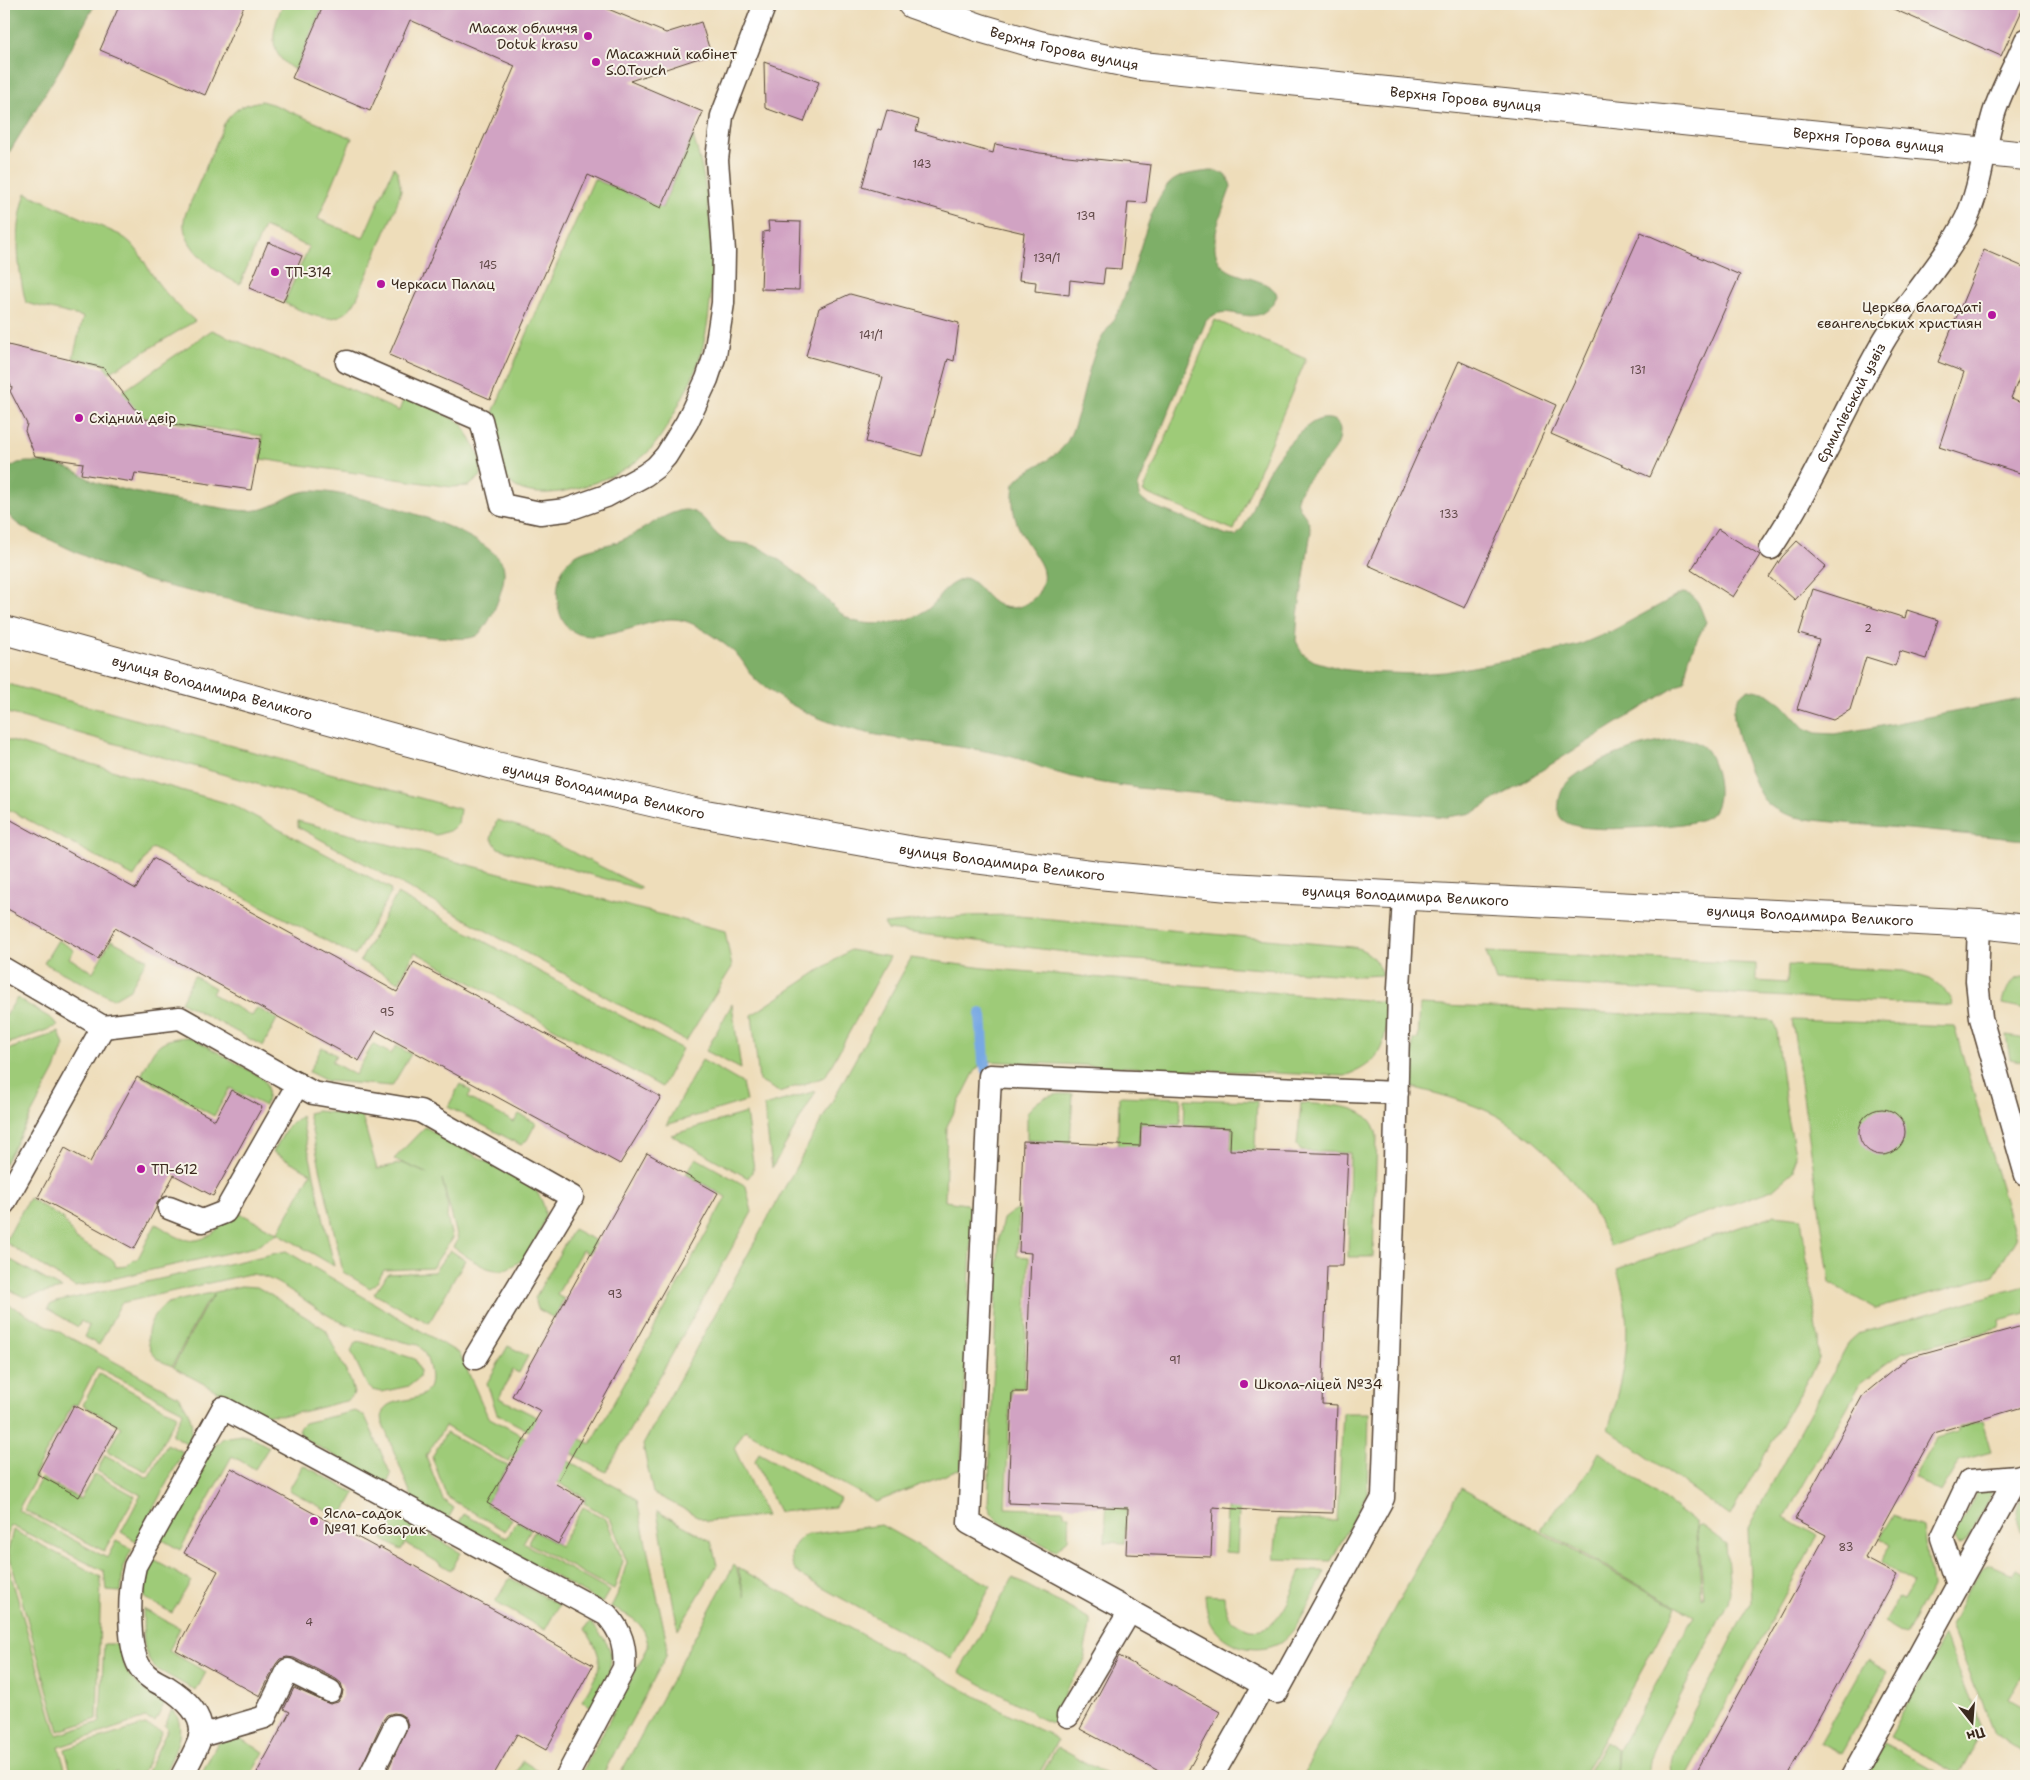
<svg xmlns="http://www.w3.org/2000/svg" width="2030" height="1780" viewBox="0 0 2030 1780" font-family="'Shantell Sans',sans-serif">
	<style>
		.green { fill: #9ecb78; stroke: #6c7a4b }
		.forest { fill: #7eaf68; stroke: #5c6c43 }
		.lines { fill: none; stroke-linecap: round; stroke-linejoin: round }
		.stream { stroke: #78a9e3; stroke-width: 12 }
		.building { fill: #d1a3c3 }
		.service-casing { stroke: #564535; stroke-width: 25 }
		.minor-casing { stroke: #564535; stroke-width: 30 }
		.secondary-casing { stroke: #564535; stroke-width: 30 }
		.service { stroke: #fff; stroke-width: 22 }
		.minor { stroke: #fff; stroke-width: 28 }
		.secondary { stroke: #fff; stroke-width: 28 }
		.poi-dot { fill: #b5179e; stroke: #f7f3e8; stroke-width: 2 }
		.labels { text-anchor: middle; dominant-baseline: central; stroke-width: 4; stroke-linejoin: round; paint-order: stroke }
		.number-label { font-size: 11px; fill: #604847 }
		.poi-label { font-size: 14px; fill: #3b2a1e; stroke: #f7f3e8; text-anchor: start }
		.street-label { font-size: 14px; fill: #3b2a1e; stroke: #f7f3e8 }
	</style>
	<rect width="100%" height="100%" fill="#f7f3e8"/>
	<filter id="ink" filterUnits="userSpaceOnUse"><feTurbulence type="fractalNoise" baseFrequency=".02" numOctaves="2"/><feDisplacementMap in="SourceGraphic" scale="10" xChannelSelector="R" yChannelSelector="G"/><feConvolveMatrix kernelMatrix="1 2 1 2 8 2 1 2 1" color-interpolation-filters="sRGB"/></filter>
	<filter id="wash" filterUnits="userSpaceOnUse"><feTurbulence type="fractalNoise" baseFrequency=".0096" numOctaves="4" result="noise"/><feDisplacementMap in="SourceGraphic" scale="20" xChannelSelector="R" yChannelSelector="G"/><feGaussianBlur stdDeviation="1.12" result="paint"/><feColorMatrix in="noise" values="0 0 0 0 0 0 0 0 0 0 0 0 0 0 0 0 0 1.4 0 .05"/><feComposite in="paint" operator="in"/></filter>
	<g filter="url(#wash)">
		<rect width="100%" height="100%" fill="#eeddba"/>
		<path class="green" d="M283,4h41l-29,66c-29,-16 -23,-40 -12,-66z
			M261,101l14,4 77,33 -34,81 45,19 31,-71 4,6 3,17 -5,17 -39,91c-18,34 -45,17 -73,5l25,-56 -45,-20 -24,57c-22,-9 -59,-37 -56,-63 1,-10 8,-20 11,-29 10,-23 20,-45 29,-68 11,-16 18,-19 37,-23z
			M693,136c21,63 26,158 7,221 -5,17 -14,33 -22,49 -8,16 -18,34 -31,47 -26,24 -97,53 -131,34 -12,-7 -15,-23 -18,-36 -3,-14 -7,-27 -4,-41l100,-231 68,29z
			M26,193l94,42c19,11 23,27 35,44 11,16 26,30 40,42l-86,52 -6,-9 -30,-6 10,-41 -57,-14c-9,-36 -12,-74 0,-110z
			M1215,320l91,39 -72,171 -91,-38z
			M212,330l187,81 6,-16 57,28 18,34 1,19 -12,10 -18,1 -190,-28 1,-23 -160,-25 20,-19z
			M4,683l456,126 -2,15 -9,7 -13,4 -432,-123z
			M4,739l229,66 157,83 1,5 -36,63 -203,-108 -18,29 -130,-70z
			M497,820l30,9 114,58 -1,2 -142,-41 -7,-10z
			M298,821l427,110 7,36 -46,74 -388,-214z
			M397,894l285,155 -20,38 -247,-135 -16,30 -39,-21z
			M1008,915l345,32c16,3 24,13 29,28l-20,1 -240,-17 -234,-29 -4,-6 83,-8z
			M58,940l16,10 -5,8 24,14 18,-32 36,19 -17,30 -17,10 -69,-36z
			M850,950l40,7 -65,120 -46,15 -20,-11 -7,-66z
			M1486,952l270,12v17l31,2 1,-18 116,6 26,8 12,8 9,13 1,6 -456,-25z
			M911,958l73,10 404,34c-2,39 -3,60 -43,74l-363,-15 -9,14 -26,51 -2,75 21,3 4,4 2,18 -11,243 -85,33 -131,-72 -11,18 32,68 -59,5 -54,-28 -10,-48z
			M194,976l21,12 -3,6 40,22 5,-8 20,11 -14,27 -82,-44z
			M2026,977v32l-23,-5c2,-13 8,-28 23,-27z
			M17,998l35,21 6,7 -54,19v-27z
			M732,1004l9,65 -35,-18z
			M1420,1005l350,15 4,3 3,9 9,75 9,46 -1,18 -22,19 -162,56c-22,-55 -70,-112 -125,-136 -24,-10 -49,-17 -74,-23l2,-48h5z
			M1792,1020l162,6 62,212 -22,37 -118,34 -46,-26z
			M59,1032l5,13 -9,25 -51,95v-114z
			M2006,1035l20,3v24l-16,-3z
			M187,1037l9,3 65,37c9,9 7,17 4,29l-35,-18 -16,28 -73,-40c13,-26 13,-37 46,-39z
			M373,1044l18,10 5,-8 15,8 -19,32 -65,-5 -18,-9 13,-25 14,8 -4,7 23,13z
			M702,1060l40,23 4,18 -80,24z
			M460,1084l11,7 -3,7 46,24 5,-8 17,9 -9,17 -6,5 -73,-38z
			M816,1091l-44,77 -8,-62z
			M1061,1094h12l-3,48 -43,-2v-27c8,-12 20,-18 34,-19z
			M1119,1096l62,2 -1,27 -40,-1 -3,63 -20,-21z
			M1185,1099l72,2 -4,90h-24l3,-64 -48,-2z
			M1301,1103c28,3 70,-2 76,33l-4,121h-25l2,-104 -49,-2 -4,-6z
			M317,1111l45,5 15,53 25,-6 26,11 -34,-15 31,-32 110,62c5,8 10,16 10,25 0,10 -15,39 -22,45 -5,4 -15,10 -21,11 -17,2 -35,-14 -49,-23l5,-8 -16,-60 6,28 -1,10 5,21 -20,30 -48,2 -8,14 -6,4 -27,-16 -35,-159z
			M746,1113l8,56 -6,9 -77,-43z
			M301,1116l33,150 -56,-33 -23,14 -180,40 -70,-45 24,-44 33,20 14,21 38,22 2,6 11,-1 6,-6h4l19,-36c8,4 16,11 24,14 24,9 42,-10 52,-29l46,24 33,-60 -38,-21 15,-26z
			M696,1158l50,28 6,26 -146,260 -109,-58 -10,-31 21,-37 20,10 -9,17 -6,-3 -14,28 92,46 135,-247 -40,-23z
			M1019,1210l-2,46 12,1 -5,131h-13l-6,120 59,2v5h5l-1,24 -12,12 -58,-30 -6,-7 -4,-9 11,-268 4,-18 9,-7z
			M1775,1215l26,3 17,119 1,22 -89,157 -122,-87c18,-56 27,-102 9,-160z
			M573,1229l23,12 -7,13 -7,-4 -25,45 7,4 -10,19 -16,-9 -3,-11z
			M450,1250l15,10 -36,63 -55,-29 14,-20 46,-2z
			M286,1251l174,103 28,63 141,77 8,7 30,142 -1,13 -64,120h-22l68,-129c-2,-25 -17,-30 -37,-40l6,-12 10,-33 -17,-44 -26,-15 2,-5 -75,-42 -3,6 -63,-36 -19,30 17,44 11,8 -6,11 -34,-17 -31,-78c-1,-7 -2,-13 4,-18 15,-11 50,0 43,-36 -2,-9 -5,-19 -12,-25 -27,-6 -56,-13 -81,-25 -26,-12 -61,-46 -88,-46l-128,29 -22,42 -15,-8 5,-11 -8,-5 -3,6 -30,-18 2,-4 6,-3z
			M4,1256l58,33 -38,8 -20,-10z
			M241,1286l16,1 7,4 61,38 26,53 3,12 -8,7c-29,6 -62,20 -91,11l-82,-45 32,-60 9,-12 -10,11 -32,60c-6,-3 -14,-5 -17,-10 -15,-18 -5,-42 13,-53z
			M2024,1286l2,1v26l-27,7 1,7 -97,25 -42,31 -76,134 32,19 -131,240h-14l-1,-13 2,-10 78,-151 -3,-74 101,-186 9,-8z
			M4,1302l174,94c12,15 18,29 10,48l-16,-9 11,-24 -86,-44 -20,38 -4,-1 -39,70 3,2 -19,34 89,48 9,-17 16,8 -9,18 -2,25 -15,-1 -2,-20 -94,-46 -6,26 53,184 43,-13 4,-78h17c0,34 19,42 44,59l-10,19 -10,-4 -86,29 8,29h-63z
			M362,1342l53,17 5,12 -1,7 -10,8 -28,6 -9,-2 -5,-5 -16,-34 4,-8z
			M99,1374l78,41 -30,57 -40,-21 14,-24 -38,-22z
			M355,1411l10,5 26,59 -3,6h-7l-77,-42 -6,-10 6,-6z
			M1343,1413h26l-2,80 -36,68 -57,-2 4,-40 59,2z
			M1982,1420l9,32 -32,9 -18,31 -27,-15 22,-39 21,-6v-4z
			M446,1433l62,33 -22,38 26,15 -7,12 -58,-34 -15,-40z
			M241,1435l10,2 18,10 -14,22 -23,-13 -52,94 -19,-11 49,-88 13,-13z
			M167,1444l16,8 -47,89 -15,-9 20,-37 -44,-24 8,-16 43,23z
			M1599,1452l97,71 6,76 2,-3 -7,-70 4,-1 25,19 4,48 -2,12 -72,139 -5,11 -3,22h-31l2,-26 75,-134 -153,-86 10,-17 12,-11 26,-31z
			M759,1453l81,46 -5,8 -56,5 -24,-51z
			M303,1465l52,28 -14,25 -52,-28z
			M95,1474l40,22 -31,55 -80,-41 17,-32 39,21z
			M1991,1487l1,7 -24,45 -5,4 -4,1 -6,-6 1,-3 25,-47z
			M1461,1488l215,119 -93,169h-281z
			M1107,1490h20l-2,53 -20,-1z
			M1228,1492h12l-3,61 -12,-1z
			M2026,1493v45c-13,-12 -12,-33 0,-45z
			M583,1507l23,12 17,42 -9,29 -86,-47 6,-12 26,15z
			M657,1511l54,30 6,24 -39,65z
			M464,1514l43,24 10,-17 14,8 -8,14 86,48 -7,12 -143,-81z
			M396,1515l65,38 -10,17 -46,-27 -4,7 -19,-11z
			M1894,1515l29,13 8,59 -25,48 -22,-13 14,-24 5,2 10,-17 -32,-22 10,-16 -11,-7z
			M881,1525l110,61 -40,73 -148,-82c-17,-12 -15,-31 2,-42z
			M13,1530l88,47 -4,142 -38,12 -51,-180z
			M152,1559l39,22 -19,32 -27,-15c-1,-14 -1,-26 7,-39z
			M734,1565l2,2 9,30 -7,-29 299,161 12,5 8,7 -19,35h-419z
			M1992,1565l21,9 3,-5 10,6v85l-2,3 2,4 -18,32 18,10v45l-32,-20 -43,-108c8,-15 24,-59 41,-61z
			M1301,1571h24c-11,21 -25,59 -45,72 -21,12 -52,5 -66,-15 -7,-10 -8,-21 -9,-33l19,1c1,15 4,23 18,30 35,17 50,-33 59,-55z
			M510,1578l49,27 -14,25 -50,-28z
			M1013,1578l77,41c1,15 -7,26 -5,41l-18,28 -10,33 -6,2 -16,-7 -6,-6 -70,-38z
			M143,1609l37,19 -11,23 37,21 -10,19 -41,-23c-15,-14 -11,-40 -12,-59z
			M590,1622c6,7 13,14 17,22 12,19 -6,46 -15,63l-10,-6c18,-33 26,-37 3,-72z
			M1945,1636l38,94 -24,44 -70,-38z
			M1867,1660l21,12 -47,82 -21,-11z
			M172,1709c18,19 0,48 -9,67h-18l23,-47 -3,-3z
			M145,1725l17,6 -21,45h-22l-2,-4 -14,4h-31l-7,-27z
			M229,1737l10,1 25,14 -14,24h-50l17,-32z
			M1605,1742l13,8 -1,26h-31z
			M1884,1743l59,33h-77z
			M1057,1747l53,29h-69z
			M523,1761l23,15h-31z"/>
		<path class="forest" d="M14,4h81l-32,60 -59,97v-149z
			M1210,171c12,0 18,4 21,15 -8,27 -35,75 6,88 13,5 29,7 39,18l1,4c-22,42 -47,0 -71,25l-68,165c0,10 2,13 10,18l79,31 9,1c13,-12 18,-35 25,-51 10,-21 24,-40 42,-55 9,-8 18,-14 31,-10 8,3 6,14 5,20 -5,21 -35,34 -42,59 2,15 11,14 14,32l-13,84 -2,26 7,13 11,7 27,8 24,3 48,2 32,-2 83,-15 51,-12 33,-14 70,-38c17,1 18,16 24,29 -10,20 -20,36 -21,59l-212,132 -27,4 -308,-29c-27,-4 -54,-7 -80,-15 -17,-5 -32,-13 -49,-17 -75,-18 -143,-11 -213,-49 -15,-8 -31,-18 -43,-30 -5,-6 -8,-13 -13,-19 -11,-12 -28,-23 -42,-31 -8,-5 -17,-8 -27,-8 -33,1 -105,46 -113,-15 -2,-15 0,-32 11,-44 12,-12 33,-13 48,-18 22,-8 40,-25 62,-31 6,-2 11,-1 17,2 12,6 16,21 29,27 6,4 15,2 22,4 12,2 22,9 31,15 14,10 28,21 41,33 11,10 21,24 35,29 20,6 57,2 73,-11 17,-14 13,-24 39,-32 14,5 20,23 35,28 20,8 46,-11 42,-34 -1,-7 -7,-15 -10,-20 -16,-24 -23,-38 -19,-68 15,-21 43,-20 56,-48 14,-30 15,-65 30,-95 4,-8 10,-15 14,-22 6,-10 10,-21 14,-32 10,-27 21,-81 40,-102 11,-12 28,-12 42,-14z
			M27,462c14,0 31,1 44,7 11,4 18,12 30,15 37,10 77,17 115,23 17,3 34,6 50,1 15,-5 26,-16 42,-17 38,-2 178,37 195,74 2,7 1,15 -1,22 -3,13 -14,42 -26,49 -11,5 -28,1 -39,1 -71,-5 -141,-21 -210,-38 -33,-7 -66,-13 -98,-24 -25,-9 -49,-21 -72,-32 -14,-7 -33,-12 -45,-24 -12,-12 -8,-31 -8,-48l14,-8z
			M1749,689l18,4 15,11 22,24 12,5 18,1 42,-7 150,-29v142l-203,-19c-20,-2 -44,-5 -58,-20 -11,-11 -34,-76 -31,-91 2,-10 7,-17 15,-21z
			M1684,739c9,1 18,5 23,12 10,15 19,55 0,66 -16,9 -59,10 -78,11 -15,1 -61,3 -69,-11 -3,-5 -1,-10 -1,-15 1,-9 5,-18 12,-23 27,-22 78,-38 113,-40z"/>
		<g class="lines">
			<path class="stream" d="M981,1014l3,48 6,14"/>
		</g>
		<g id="blocks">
			<path class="building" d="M120,4h125l-40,91 -105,-45z
				M324,4h272l70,29 35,-11 10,32 -81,27 73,31 -42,96 -73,-33 -98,224 -101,-44 126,-289 -105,-46 -40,91 -78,-33z
				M1882,4h143l-24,52z
				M764,62l55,20 -15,40 -39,-14z
				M887,110l32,10 -3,11 77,22 2,-9 45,9 111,12 -5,38 -18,-1 -7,67 -16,-1 -2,16 -33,-4 -1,15 -34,-4 1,-9 -17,-2 5,-47 -38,-9v-1l-124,-36 16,-58 3,1z
				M768,221l33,1 -2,68 -38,-1 2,-57 6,-1z
				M1641,232l99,43 -90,202 -99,-43z
				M268,242l34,14 -19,46 -34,-14z
				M1984,250l42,18v94l-15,36 15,5v72l-87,-28 25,-75 -26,-10z
				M850,294l109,29 -5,38 -6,-2 -26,97 -56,-14 17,-65 -77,-21 13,-48z
				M4,344l100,24 39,51 118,20 -10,51 -116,-17 -2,9 -52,-8 2,-11 -48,-7 -10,-25 2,-7 -17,-33 2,-3 -8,-17z
				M1459,361l97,44 -91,203 -97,-43z
				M1718,529l42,26 -27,42 -42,-27z
				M1797,541l29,25 -31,34 -26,-23 13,-20z
				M1813,589l92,29 2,-8 31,10 -12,39 -26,-8 -5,15 -29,-9 -16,53 -17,10 -36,-11 22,-69 -20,-6z
				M4,816l132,73 17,-31 244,134 17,-30 247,135 -41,67 -244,-133 -17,30 -244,-133 -17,31 -94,-52z
				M137,1077l78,43 16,-30 31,17 -49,89 -39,-21 -12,22 -5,6 -1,5 -22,41 -96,-52 27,-49 25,14z
				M1859 1132a23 23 0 1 1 46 0a23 23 0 1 1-46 0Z
				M1141,1124l90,4 -1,22 118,4 -5,112h-16l-5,138 15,1 -4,108 -71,-2 -49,-4 -2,50 -85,-3 2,-46 -120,-5 4,-111h14l5,-139 -12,-1 4,-111 117,5z
				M647,1153l71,40 -162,291 28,16 -26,44 -71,-41 54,-92 -29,-15z
				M2026,1325v81l-92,27 -69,125 32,17 -110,201h-93l132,-241 -31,-16 68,-124 46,-38z
				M74,1405l43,23 -38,69 -42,-23z
				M231,1468l148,81 1,-2 213,118 -47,85 -29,-16 -24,42h-108l23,-50 -2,-8 -6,-4 -6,-1 -7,2 -4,5 -26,56h-102l35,-64 -6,-3 10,-21 36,16 8,-2 4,-6 1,-6 -2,-7 -5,-4 -42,-21 -7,-1 -7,2 -4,5 -16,32 -84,-46 42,-79 -34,-18z
				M1119,1656l101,56 -35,64h-17l-88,-47z"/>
		</g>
	</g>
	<g filter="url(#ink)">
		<use href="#blocks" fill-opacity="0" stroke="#564535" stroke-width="1"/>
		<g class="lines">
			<defs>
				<g id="service">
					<path d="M347,362l134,58 21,85 38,8 26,-3 40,-14 39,-21 11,-8 10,-11 21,-34 20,-43 8,-24 8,-52 1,-52 -7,-91 5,-44 43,-112"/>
					<path id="s1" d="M1771,548c43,-65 73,-138 112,-206 25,-43 61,-79 83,-123 16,-34 17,-70 28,-106 8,-25 22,-49 32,-73"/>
					<path d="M1979,924l-2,57 4,37 45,157"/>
					<path d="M4,969l99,58 77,-9 133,75 107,18 152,86 -97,161"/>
					<path d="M1397,1093l-407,-17 -21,447 308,169 106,-194 12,-337 4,-173 5,-92"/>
					<path d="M4,1203l99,-176"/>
					<path d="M169,1208l33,13 23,-9 73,-128"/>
					<path d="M1958,1585l-16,-47 27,-57 48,-4 9,-3"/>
					<path d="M1068,1716l62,-105"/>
					<path d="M200,1736l65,-19 23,-47 42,21"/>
					<path d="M182,1776c6,-12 14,-25 18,-38 6,-22 -17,-41 -33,-51 -10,-5 -18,-8 -25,-17 -16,-20 -13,-79 -7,-104l88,-158 384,207c14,16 19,31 17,53l-57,108"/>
					<path d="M370,1776l25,-50"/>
					<path d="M1212,1776l52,-91"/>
					<path d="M1853,1776l164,-299"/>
				</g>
				<g id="minor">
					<path id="s2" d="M912,4l68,24 59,17 103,21 884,90"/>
				</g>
				<g id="secondary">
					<path id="s3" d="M4,630l492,136 198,46 226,40 178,23 131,12 750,37 47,5"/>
				</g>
			</defs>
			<use href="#service" class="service-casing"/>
			<use href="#minor" class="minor-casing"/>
			<use href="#secondary" class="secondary-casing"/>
			<use href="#service" class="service"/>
			<use href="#minor" class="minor"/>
			<use href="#secondary" class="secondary"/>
		</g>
	</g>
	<g class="poi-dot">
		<circle cx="588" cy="36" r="5"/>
		<circle cx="596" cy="62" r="5"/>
		<circle cx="275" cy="272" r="5"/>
		<circle cx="381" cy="284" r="5"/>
		<circle cx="1992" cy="315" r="5"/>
		<circle cx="79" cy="418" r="5"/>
		<circle cx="141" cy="1169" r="5"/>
		<circle cx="1244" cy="1384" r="5"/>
		<circle cx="314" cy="1521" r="5"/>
	</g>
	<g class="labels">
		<g class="number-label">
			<text x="922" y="164">143</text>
			<text x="1086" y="216">139</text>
			<text x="1047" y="258">139/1</text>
			<text x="488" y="265">145</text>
			<text x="871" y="335">141/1</text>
			<text x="1638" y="370">131</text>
			<text x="1449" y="514">133</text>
			<text x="1868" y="628">2</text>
			<text x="387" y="1012">95</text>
			<text x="615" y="1294">93</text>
			<text x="1175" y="1360">91</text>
			<text x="1846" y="1547">83</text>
			<text x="309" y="1622">4</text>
		</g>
		<g class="poi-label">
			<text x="578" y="28" text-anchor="end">Масаж обличчя<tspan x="578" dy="16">Dotuk krasu</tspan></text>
			<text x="606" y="54">Масажний кабінет<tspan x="606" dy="16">S.O.Touch</tspan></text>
			<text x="285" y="272">ТП-314</text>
			<text x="391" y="284">Черкаси Палац</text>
			<text x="1982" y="307" text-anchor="end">Церква благодаті<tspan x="1982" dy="16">євангельських християн</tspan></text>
			<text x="89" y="418">Східний двір</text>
			<text x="151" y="1169">ТП-612</text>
			<text x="1254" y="1384">Школа-ліцей №34</text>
			<text x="324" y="1513">Ясла-садок<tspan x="324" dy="16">№91 Кобзарик</tspan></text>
		</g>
		<g class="street-label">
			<text stroke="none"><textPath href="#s2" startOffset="159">Верхня Горова вулиця</textPath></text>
			<text stroke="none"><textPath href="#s2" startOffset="564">Верхня Горова вулиця</textPath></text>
			<text stroke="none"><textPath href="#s2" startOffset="969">Верхня Горова вулиця</textPath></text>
			<text stroke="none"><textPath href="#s1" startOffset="166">Єрмилівський узвіз</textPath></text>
			<text stroke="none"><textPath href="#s3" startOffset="216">вулиця Володимира Великого</textPath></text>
			<text stroke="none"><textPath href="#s3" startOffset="621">вулиця Володимира Великого</textPath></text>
			<text stroke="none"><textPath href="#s3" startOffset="1026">вулиця Володимира Великого</textPath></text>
			<text stroke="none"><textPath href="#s3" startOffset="1431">вулиця Володимира Великого</textPath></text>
			<text stroke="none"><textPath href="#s3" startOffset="1836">вулиця Володимира Великого</textPath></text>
		</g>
	</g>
	<rect width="2030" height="1780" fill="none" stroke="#f7f3e8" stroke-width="20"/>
	<g transform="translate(1972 1722) rotate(163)" stroke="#f7f3e8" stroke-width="4" paint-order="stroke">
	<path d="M0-4L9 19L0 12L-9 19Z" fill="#3b2a1e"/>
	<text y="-8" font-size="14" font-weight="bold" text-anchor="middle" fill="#3b2a1e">Пн</text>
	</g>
</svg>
